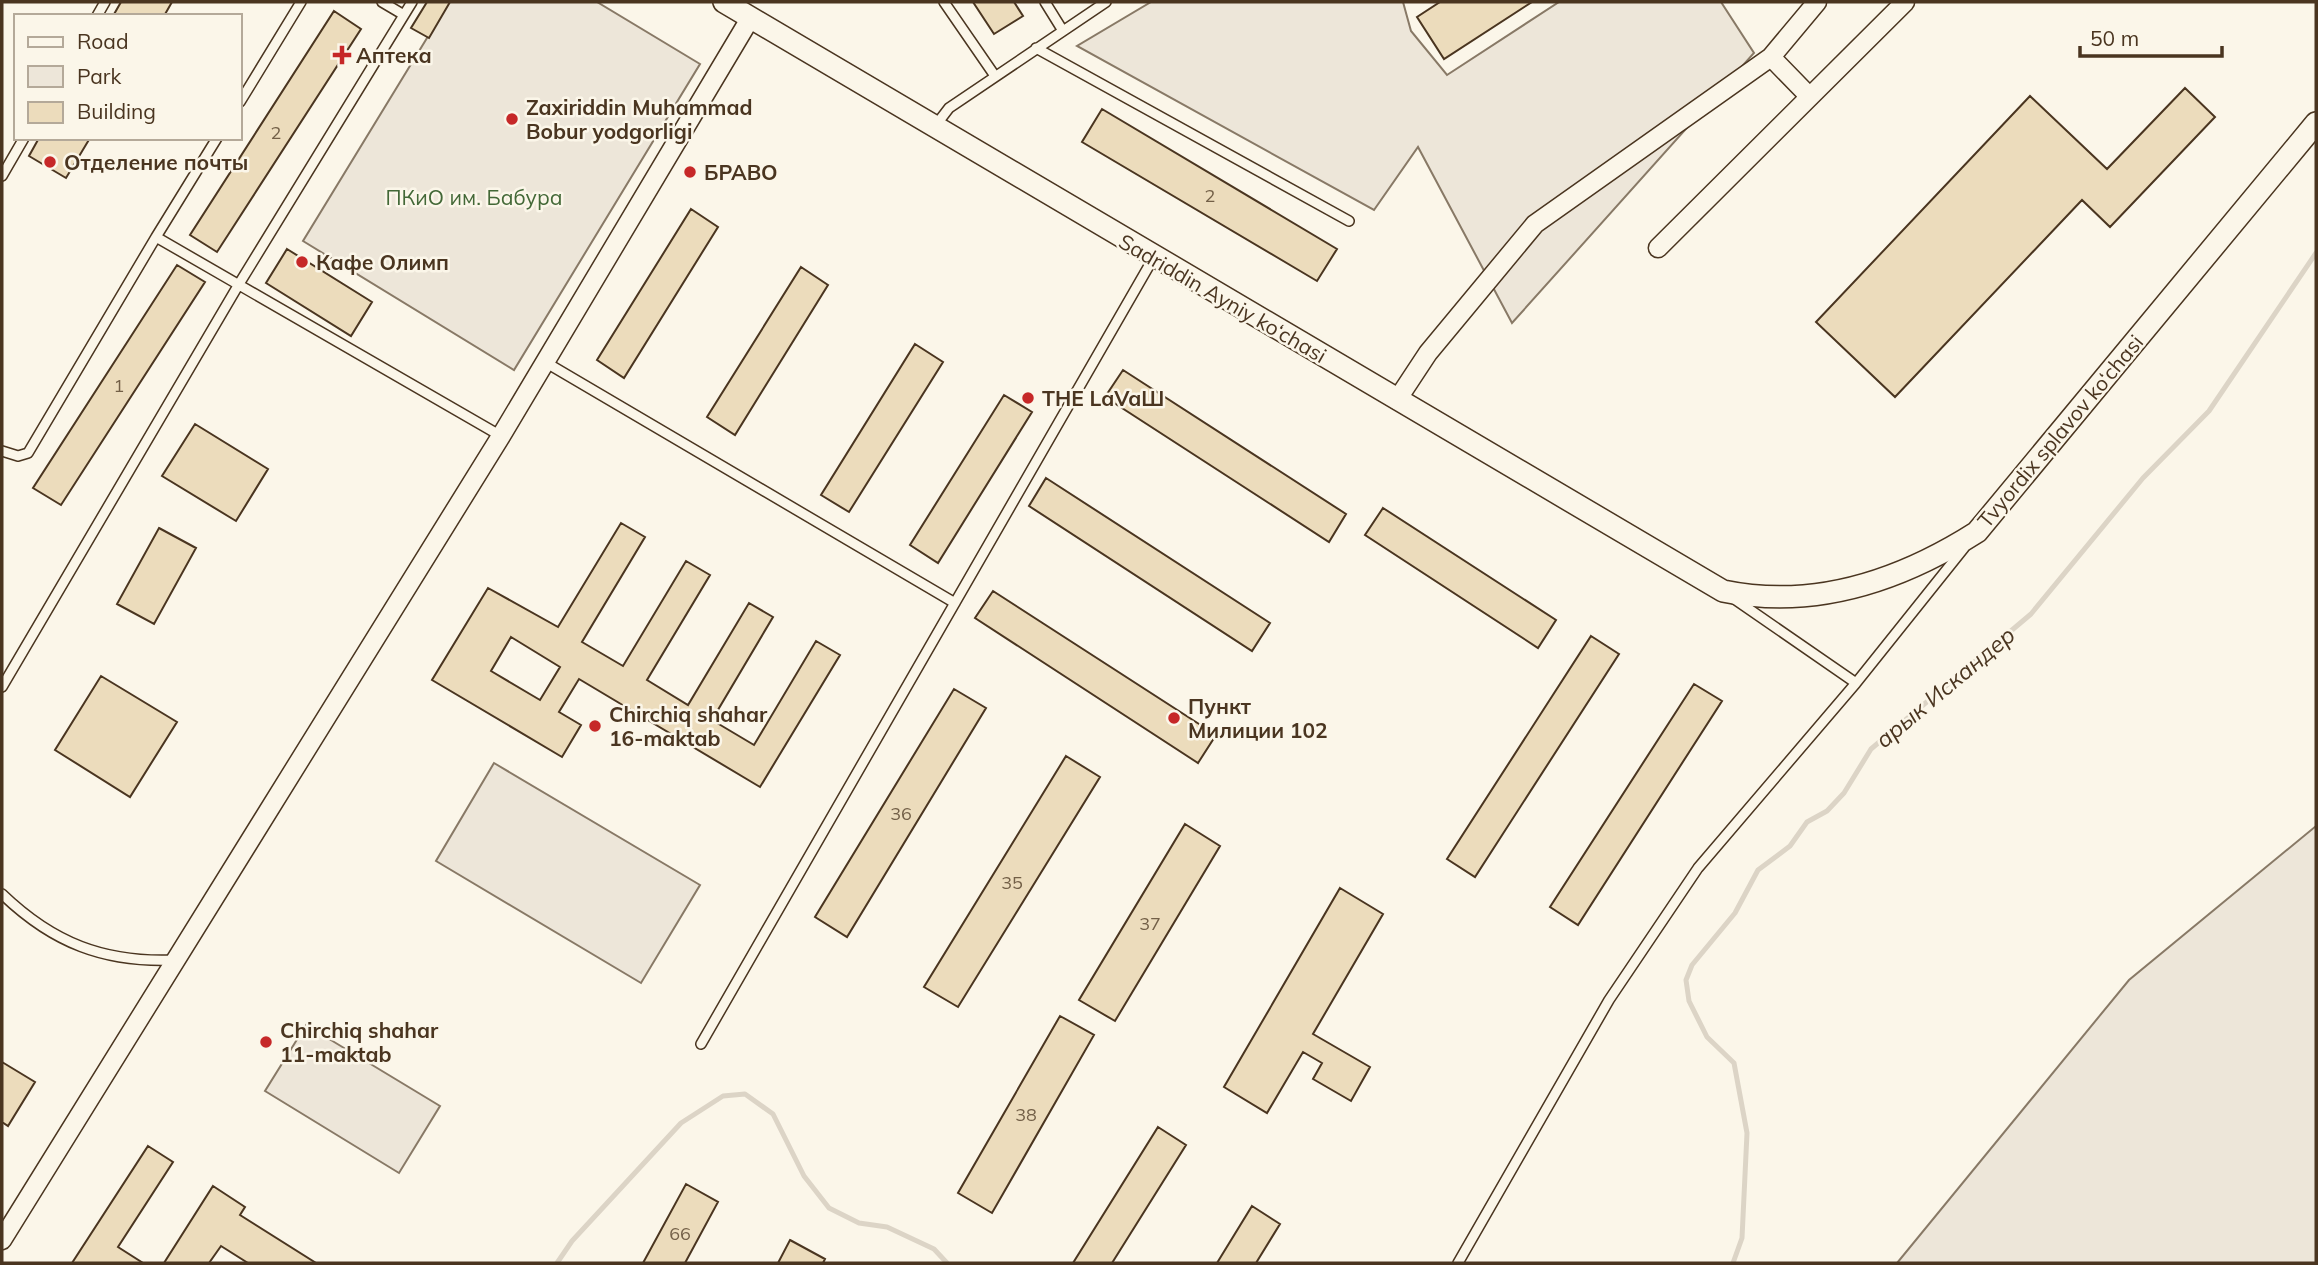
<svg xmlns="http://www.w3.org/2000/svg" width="2318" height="1265" viewBox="0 0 2318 1265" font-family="Mulish,sans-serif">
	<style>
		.green { fill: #ede6d9; stroke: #887966; stroke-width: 2 }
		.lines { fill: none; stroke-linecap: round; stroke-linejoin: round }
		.stream { stroke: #dcd4c6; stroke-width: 5 }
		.building { fill: #ecdcbc; stroke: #4a3520; stroke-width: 2; fill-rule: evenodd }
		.service-casing { stroke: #4a3520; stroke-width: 12 }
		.minor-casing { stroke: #4a3520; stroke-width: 21 }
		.tertiary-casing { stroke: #4a3520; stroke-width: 24 }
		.service { stroke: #fbf6e9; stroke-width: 9 }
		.minor { stroke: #fbf6e9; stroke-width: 18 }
		.tertiary { stroke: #fbf6e9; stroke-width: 21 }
		.poi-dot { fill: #c62828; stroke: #fbf6e9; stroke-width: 2.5 }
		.labels { text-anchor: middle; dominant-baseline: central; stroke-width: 5; stroke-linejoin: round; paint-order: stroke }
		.number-label { font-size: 18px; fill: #725f47 }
		.poi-label { font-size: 21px; font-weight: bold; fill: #4a3520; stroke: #fbf6e9; text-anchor: start }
		.park-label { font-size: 21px; fill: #436837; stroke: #fbf6e9 }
		.street-label { font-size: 21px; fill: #4a3520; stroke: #fbf6e9 }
		.water-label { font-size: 23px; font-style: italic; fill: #4a3520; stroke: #fbf6e9 }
	</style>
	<rect width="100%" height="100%" fill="#fbf6e9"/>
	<path class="green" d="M449,2h148l103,62 -186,306 -211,-129z
		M1151,2h252l8,29 36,44 112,-73h162l33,51 -242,270 -94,-176 -44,63 -297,-164z
		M494,763l206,122 -59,98 -205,-122z
		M2316,826v437h-419l232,-283z
		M306,1025l134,81 -41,67 -134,-82z"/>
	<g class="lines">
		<path class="stream" d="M557,1263l15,-22 109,-118 42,-27 22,-2 28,20 31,62 25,32 30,15 28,4 47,22 13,14
			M1733,1263l9,-25 5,-105 -13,-70 -27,-26 -18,-36 -3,-21 6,-15 43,-52 23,-43 32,-24 17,-24 20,-11 17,-18 27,-44 160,-135 112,-136 66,-67 107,-158"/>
	</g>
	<path class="building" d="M121,2h51l-8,14h-51z
		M427,2h23l-21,36 -18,-10z
		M973,2h41l9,14 -29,18z
		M1440,2h92l-88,57 -27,-42z
		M334,11l27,18 -144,223 -27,-17z
		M2185,88l30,29 -105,110 -28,-27 -187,197 -79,-75 214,-226 77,73z
		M1102,109l235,140 -20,32 -235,-139z
		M39,138h51l-24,40 -37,-22z
		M691,209l27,18 -94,151 -27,-18z
		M287,249l85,53 -21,34 -85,-53z
		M177,265l28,17 -144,223 -28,-17z
		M801,267l27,18 -93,150 -28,-18z
		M915,344l28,18 -94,150 -28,-17z
		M1123,370l223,144 -17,28 -224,-145z
		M1004,395l28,17 -94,151 -28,-18z
		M195,424l73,45 -32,52 -74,-45z
		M1046,478l224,145 -18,28 -223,-145z
		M1383,508l173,112 -18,28 -173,-113z
		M621,523l24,14 -63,105 41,24 63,-105 24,14 -63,105 41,25 61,-102 24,14 -61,103 42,25 62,-104 24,14 -80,132 -181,-108 -20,33 22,13 -19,32 -130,-77 56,-92 70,39zM511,637l49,30 -20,33 -49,-29z
		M159,528l37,20 -42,76 -37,-20z
		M993,591l223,144 -18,28 -223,-145z
		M1591,636l28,18 -144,223 -28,-18z
		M101,676l76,46 -47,75 -75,-47z
		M1694,684l28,17 -144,224 -28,-18z
		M954,689l32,19 -139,229 -32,-20z
		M1066,756l34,21 -142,230 -34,-20z
		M1185,824l35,22 -105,175 -36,-21z
		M1340,888l43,26 -70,120 57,33 -19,34 -38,-22 9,-16 -19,-11 -36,61 -43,-26z
		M1060,1016l34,19 -102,178 -34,-20z
		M2,1062l33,20 -27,44 -6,-4z
		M1158,1127l28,18 -74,118h-39z
		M148,1146l25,16 -55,85 25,16h-71z
		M686,1184l32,18 -33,61h-42z
		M213,1186l32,21 -5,8 76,48h-68l-27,-17 -12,17h-45z
		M1252,1206l28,18 -24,39h-39z
		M790,1240l35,19 -2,4h-45z"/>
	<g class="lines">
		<defs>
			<path id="service" d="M382,2l22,13
				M944,2l51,74
				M1045,2l18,29
				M97,16l8,-14
				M1036,48l313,173
				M240,102l61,-100
				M936,125l13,-17 157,-106
				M2,176l22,-38
				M156,237l61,-99
				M545,362l410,241
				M2,451l16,5 10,-3 128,-216 345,199
				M1856,683l108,-135
				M2,687l237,-403 173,-282
				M2,894c51,49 102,69 173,66
				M701,1044l453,-787
				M1458,1263l151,-263 89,-132 158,-185 -123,-85"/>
			<path id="minor" d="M1771,57l37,38
				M1658,248l247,-246
				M1397,400l31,-47 107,-129 236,-167 46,-55
				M2,1240l499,-804 250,-419"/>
			<path id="tertiary" d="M724,2l999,589c91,19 177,-10 254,-59l339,-409"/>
		</defs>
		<use href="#service" class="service-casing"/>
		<use href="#minor" class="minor-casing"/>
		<use href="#tertiary" class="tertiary-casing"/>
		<use href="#service" class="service"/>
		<use href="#minor" class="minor"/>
		<use href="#tertiary" class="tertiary"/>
	</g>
	<g class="poi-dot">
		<path d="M338.5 44.5h7v7h7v7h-7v7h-7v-7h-7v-7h7z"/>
		<circle cx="512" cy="119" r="7"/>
		<circle cx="50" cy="162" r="7"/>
		<circle cx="690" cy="172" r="7"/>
		<circle cx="302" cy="262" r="7"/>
		<circle cx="1028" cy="398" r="7"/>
		<circle cx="1174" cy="718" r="7"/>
		<circle cx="595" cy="726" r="7"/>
		<circle cx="266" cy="1042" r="7"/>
	</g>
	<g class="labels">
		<g class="number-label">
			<text x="276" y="132">2</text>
			<text x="1210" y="195">2</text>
			<text x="119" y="385">1</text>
			<text x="901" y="813">36</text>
			<text x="1012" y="882">35</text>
			<text x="1150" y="923">37</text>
			<text x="1026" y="1114">38</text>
			<text x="680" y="1233">66</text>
		</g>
		<g class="poi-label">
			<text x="356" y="55">Аптека</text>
			<text x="526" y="107">Zaxiriddin Muhammad<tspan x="526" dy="24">Bobur yodgorligi</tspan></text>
			<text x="64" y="162">Отделение почты</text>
			<text x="704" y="172">БРАВО</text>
			<text x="316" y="262">Кафе Олимп</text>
			<text x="1042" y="398">THE LaVaШ</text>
			<text x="1188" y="706">Пункт<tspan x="1188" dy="24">Милиции 102</tspan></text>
			<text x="609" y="714">Chirchiq shahar<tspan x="609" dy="24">16-maktab</tspan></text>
			<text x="280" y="1030">Chirchiq shahar<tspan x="280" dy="24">11-maktab</tspan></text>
		</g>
		<g class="park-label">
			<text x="474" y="197">ПКиО им. Бабура</text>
		</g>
		<g class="street-label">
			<text transform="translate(1223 298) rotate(30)">Sadriddin Ayniy ko‘chasi</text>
			<text transform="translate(2060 431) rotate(-50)">Tvyordix splavov ko‘chasi</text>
		</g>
		<g class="water-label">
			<text transform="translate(1945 687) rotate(-40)">арык Искандер</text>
		</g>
	</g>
	<rect width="2318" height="1265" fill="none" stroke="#4a3520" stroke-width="7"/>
	<rect x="14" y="14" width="228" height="126" fill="#fbf6e9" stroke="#b4a999" stroke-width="2"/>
	<rect x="28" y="37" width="35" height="10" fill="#fbf6e9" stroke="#b4a999" stroke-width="2"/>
	<text x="77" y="49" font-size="21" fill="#4a3520">Road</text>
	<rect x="28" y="66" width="35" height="21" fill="#ede6d9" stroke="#b4a999" stroke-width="2"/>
	<text x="77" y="84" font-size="21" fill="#4a3520">Park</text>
	<rect x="28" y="102" width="35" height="21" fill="#ecdcbc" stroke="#b4a999" stroke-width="2"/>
	<text x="77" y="119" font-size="21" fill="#4a3520">Building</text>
	<path d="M2080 46v10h142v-10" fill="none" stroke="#4a3520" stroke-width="3.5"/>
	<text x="2090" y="46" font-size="21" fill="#4a3520" stroke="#fbf6e9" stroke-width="5" paint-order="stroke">50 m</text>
</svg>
